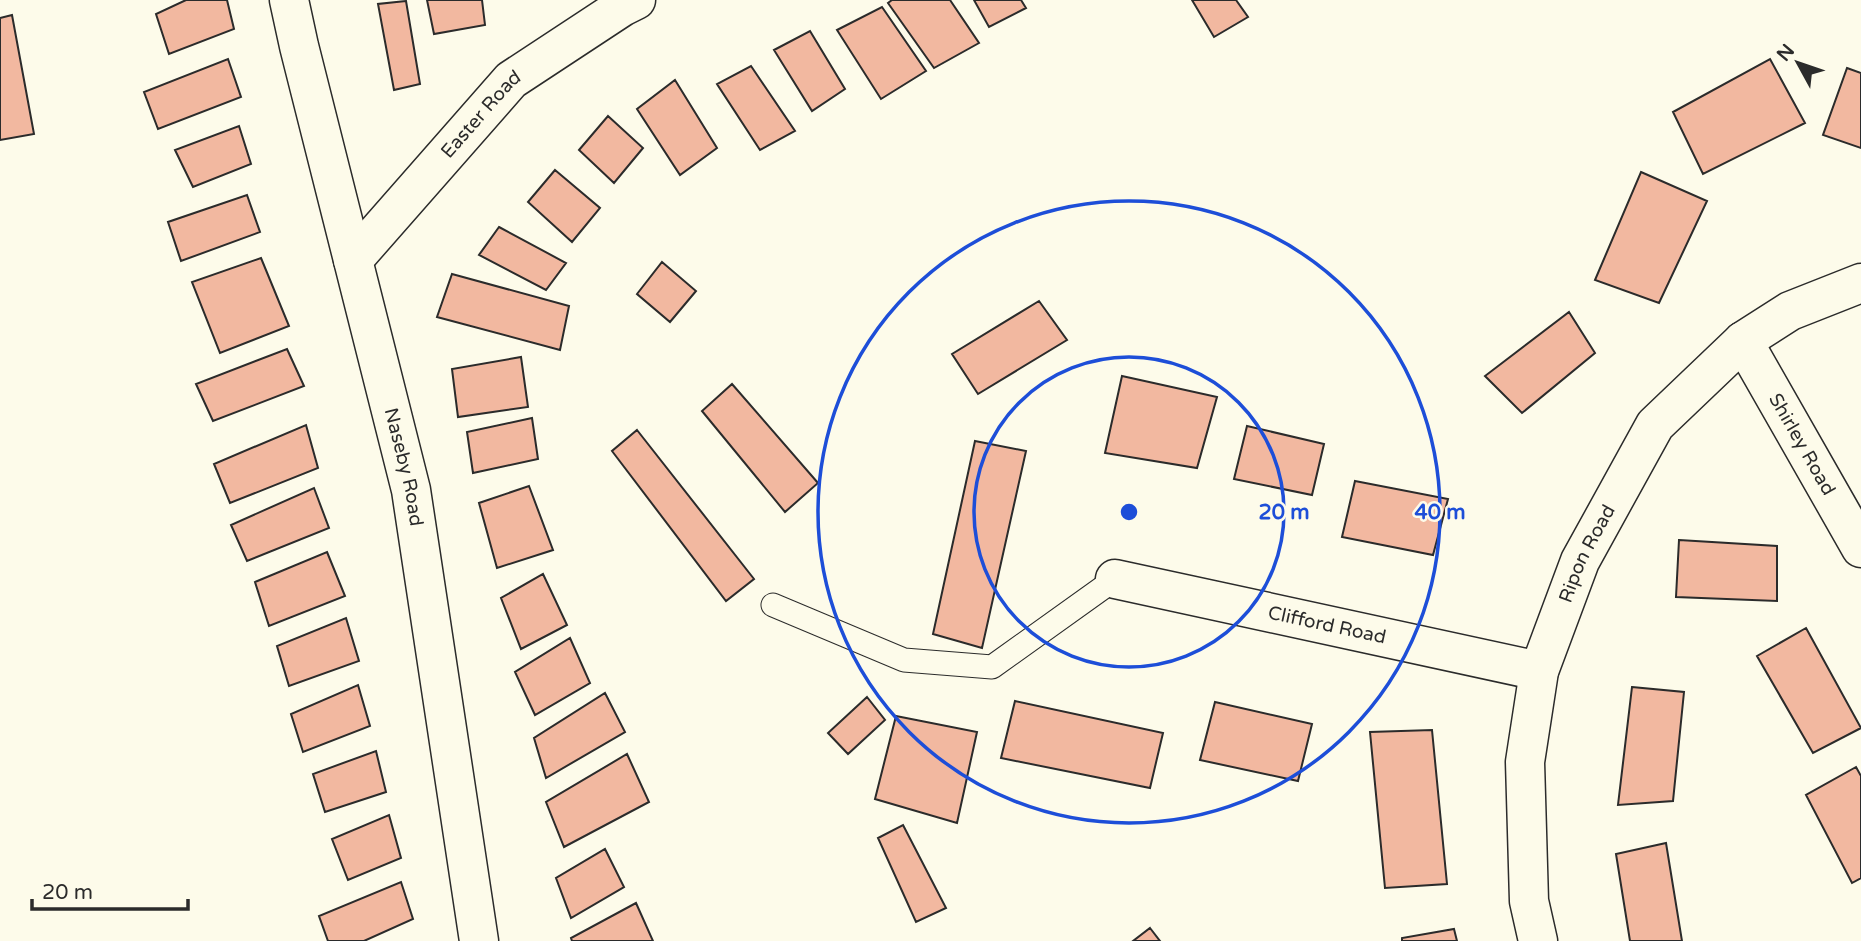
<svg xmlns="http://www.w3.org/2000/svg" width="1861" height="941" viewBox="0 0 1861 941" font-family="'Varela Round',sans-serif">
	<style>
		.building { fill: #f2b8a0; stroke: #2b2b2b; stroke-width: 2 }
		.lines { fill: none; stroke-linecap: round; stroke-linejoin: round }
		.lane-casing { stroke: #2b2b2b; stroke-width: 25 }
		.street-casing { stroke: #2b2b2b; stroke-width: 41 }
		.lane { stroke: #fdfbea; stroke-width: 23 }
		.street { stroke: #fdfbea; stroke-width: 38 }
		.ring { fill: none; stroke: #1d4ed8; stroke-width: 3.5 }
		.labels { text-anchor: middle; dominant-baseline: central; stroke-width: 5; stroke-linejoin: round; paint-order: stroke }
		.street-label { font-size: 19px; fill: #2b2b2b; stroke: #fdfbea }
		.centre { fill: #1d4ed8; stroke: #fdfbea; stroke-width: 3.5 }
		.ring-label { font-size: 21px; text-anchor: middle; font-weight: bold; fill: #1d4ed8; stroke: #fdfbea; stroke-width: 5; stroke-linejoin: round; paint-order: stroke }
	</style>
	<rect width="100%" height="100%" fill="#fdfbea"/>
	<path class="building" d="M186,0h41l7,29 -65,25 -13,-40z
		M427,0h55l3,25 -51,9z
		M892,0h58l29,43 -45,25 -46,-65z
		M974,0h47l5,8 -37,19z
		M1192,0h44l12,17 -34,20z
		M406,1l14,83 -26,6 -16,-86z
		M882,7l44,64 -45,28 -44,-69z
		M12,15l22,119 -34,6v-122z
		M810,31l35,58 -33,22 -38,-61z
		M228,59l13,38 -83,32 -14,-37z
		M1770,59l35,64 -102,51 -30,-62z
		M751,66l44,65 -35,19 -43,-66z
		M1847,68l14,5v75l-38,-13z
		M675,80l42,68 -37,27 -43,-66z
		M608,116l35,32 -29,35 -35,-33z
		M239,126l12,38 -58,23 -18,-37z
		M555,170l45,38 -28,34 -44,-40z
		M1641,172l66,29 -48,102 -64,-23z
		M247,195l13,37 -79,29 -13,-39z
		M499,227l67,36 -20,27 -67,-35z
		M261,258l28,68 -69,27 -28,-71z
		M662,262l34,29 -26,31 -33,-28z
		M452,274l117,32 -9,44 -123,-33z
		M1039,301l28,39 -89,54 -26,-40z
		M1569,312l26,41 -73,60 -37,-37z
		M287,349l17,37 -91,35 -17,-37z
		M521,357l7,50 -70,10 -6,-48z
		M1122,376l95,21 -20,71 -92,-15z
		M732,384l86,99 -33,29 -83,-101z
		M532,418l6,41 -65,14 -6,-41z
		M306,425l12,43 -88,35 -16,-39z
		M1247,426l77,18 -12,51 -78,-16z
		M637,430l117,149 -28,22 -114,-150z
		M975,441l51,10 -44,197 -49,-14z
		M1355,481l93,18 -15,56 -91,-18z
		M529,486l24,64 -56,18 -18,-65z
		M314,488l15,40 -82,33 -16,-36z
		M1679,540l98,6v55l-101,-4z
		M327,552l18,44 -76,30 -14,-44z
		M543,574l24,51 -46,24 -20,-51z
		M346,618l13,43 -70,25 -12,-40z
		M1806,628l55,100 -48,25 -56,-97z
		M570,638l20,45 -55,32 -20,-43z
		M358,685l12,41 -67,26 -12,-38z
		M1632,687l52,5 -11,109 -55,4z
		M605,693l20,39 -79,46 -12,-40z
		M867,697l18,23 -37,34 -20,-21z
		M1015,701l148,32 -13,55 -149,-30z
		M1215,702l97,22 -14,57 -98,-21z
		M896,716l81,16 -20,91 -82,-24z
		M1432,730l15,154 -62,4 -15,-156z
		M376,751l10,41 -61,20 -12,-38z
		M627,754l22,48 -85,45 -18,-45z
		M1856,767l5,9v102l-9,5 -46,-88z
		M389,815l12,43 -53,22 -16,-41z
		M903,825l43,83 -30,14 -38,-84z
		M1666,843l16,98h-52l-14,-87z
		M605,849l19,38 -53,31 -15,-40z
		M401,882l12,37 -49,22h-36l-9,-25z
		M636,903l17,38h-81l-1,-3z
		M1150,928l10,13h-27z
		M1454,929l3,12h-55v-3z"/>
	<g class="lines">
		<defs>
			<path id="lane" d="M773,605l131,55 88,7 123,-88"/>
			<g id="street">
				<path id="s1" d="M289,0l10,46 112,444 68,451"/>
				<path id="s2" d="M353,260l158,-180 111,-73 14,-7"/>
				<path id="s3" d="M1743,341l118,207"/>
				<path id="s4" d="M1115,579l424,92"/>
				<path id="s5" d="M1538,941l-9,-40 -4,-139 14,-91 41,-110 75,-136 88,-84 47,-30 71,-28"/>
			</g>
		</defs>
		<use href="#lane" class="lane-casing"/>
		<use href="#street" class="street-casing"/>
		<use href="#lane" class="lane"/>
		<use href="#street" class="street"/>
	</g>
	<g class="ring">
		<circle cx="1129" cy="512" r="155"/>
		<circle cx="1129" cy="512" r="311"/>
	</g>
	<g class="labels">
		<g class="street-label">
			<text stroke="none"><textPath href="#s2" startOffset="194">Easter Road</textPath></text>
			<text stroke="none"><textPath href="#s3" startOffset="119">Shirley Road</textPath></text>
			<text stroke="none"><textPath href="#s1" startOffset="481">Naseby Road</textPath></text>
			<text stroke="none"><textPath href="#s5" startOffset="399">Ripon Road</textPath></text>
			<text stroke="none"><textPath href="#s4" startOffset="217">Clifford Road</textPath></text>
		</g>
	</g>
	<circle cx="1129" cy="512" r="10" class="centre"/>
	<g class="ring-label">
		<text x="1284" y="519">20 m</text>
		<text x="1440" y="519">40 m</text>
	</g>
	<g transform="translate(1798 63) rotate(310)" stroke="#fdfbea" stroke-width="5" paint-order="stroke">
	<path d="M0-5L12 26L0 18L-12 26Z" fill="#2b2b2b"/>
	<text y="-10" font-size="19" font-weight="bold" text-anchor="middle" fill="#2b2b2b">N</text>
	</g>
	<path d="M32 899v10h156v-10" fill="none" stroke="#2b2b2b" stroke-width="3.5"/>
	<text x="42" y="899" font-size="21" fill="#2b2b2b" stroke="#fdfbea" stroke-width="5" paint-order="stroke">20 m</text>
</svg>
